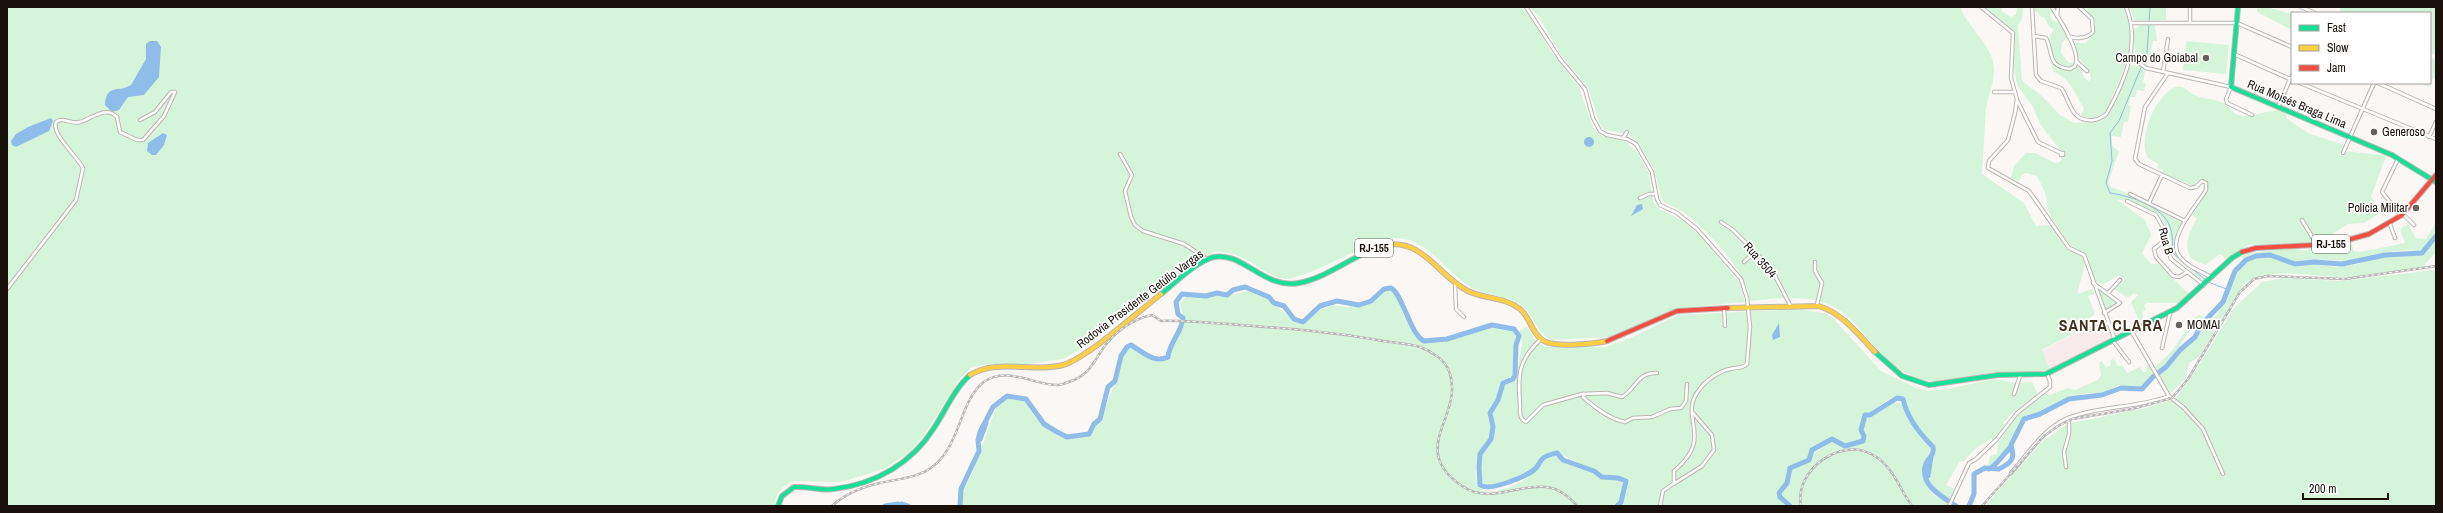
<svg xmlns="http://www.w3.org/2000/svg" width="2443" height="513" viewBox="0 0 2443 513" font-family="'Archivo Narrow',sans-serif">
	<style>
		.industrial { fill: #f7ebed }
		.education { fill: #f9eff8 }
		.green { fill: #d5f5da }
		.water { fill: #8fbce9 }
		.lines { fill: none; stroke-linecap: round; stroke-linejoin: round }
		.stream { stroke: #8fbce9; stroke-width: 1 }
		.river { stroke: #8fbce9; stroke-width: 5 }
		.street-casing { stroke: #bbb5b0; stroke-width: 4.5 }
		.fast-casing { stroke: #bbb5b0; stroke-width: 6 }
		.slow-casing { stroke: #bbb5b0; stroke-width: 6 }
		.jam-casing { stroke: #bbb5b0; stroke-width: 6 }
		.street { stroke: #fefefe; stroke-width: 2.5 }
		.fast { stroke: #16e098; stroke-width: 4 }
		.slow { stroke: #ffcf43; stroke-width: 4 }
		.jam { stroke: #f24e42; stroke-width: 4 }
		.rail-casing { stroke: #b8b6b6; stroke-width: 2.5 }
		.rail { stroke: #fff; stroke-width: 1; stroke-dasharray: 3; stroke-linecap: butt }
		.poi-dot { fill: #67615c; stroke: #fff; stroke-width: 1.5 }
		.labels { text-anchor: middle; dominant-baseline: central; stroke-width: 3.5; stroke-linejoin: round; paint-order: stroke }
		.shield { fill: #fff; stroke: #5d5853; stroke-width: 1 }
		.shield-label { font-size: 11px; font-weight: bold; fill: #181009 }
		.poi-label { font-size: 12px; fill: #181009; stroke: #fff; text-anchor: end }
		.street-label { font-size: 12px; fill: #181009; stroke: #fff }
		.district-label { font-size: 16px; font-weight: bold; letter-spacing: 1px; fill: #43311e; stroke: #fff }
	</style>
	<rect width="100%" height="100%" fill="#faf7f5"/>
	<path class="industrial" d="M2106,324l7,16 -62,30 -9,-19 36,-20 8,2z"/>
	<path class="education" d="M2267,85l7,3 -5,12 -7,-3z"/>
	<path class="green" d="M7,7h1514l8,7 21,36 29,37 14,41 9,8 23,5 12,11 11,19 6,32 4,5 25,13 17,15 40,47 5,19 -67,6 -66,29 -60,3c-16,-6 -19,-29 -34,-37 -13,-8 -30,-7 -44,-14 -29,-15 -47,-57 -87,-50 -11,2 -21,8 -31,12 -21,10 -44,22 -67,28 -26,0 -42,-30 -76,-27l-50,34 -78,61 -22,12 -41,6 -32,-1 -18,3 -11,10 -37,58 -14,17 -26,17 -43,13 -47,-1c-12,4 -19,13 -20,25h-767z
		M1530,7h431c0,11 29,37 32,55 4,17 -5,31 -7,48 -2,21 -2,43 -4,64l42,29 12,23 16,-1 14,24 17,8 2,7 -8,30 16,-5 1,5 -6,2 7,18 -14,11 5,7 -9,-1 -35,19 8,19c-17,5 -33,3 -51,3 -37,2 -57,21 -95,0 -13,-7 -23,-20 -33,-30 -9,-9 -16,-20 -25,-27 -28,-23 -63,-17 -96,-14 -3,-30 -41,-68 -64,-87 -8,-6 -17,-8 -24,-14l-8,-31 -16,-26 -9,-8 -23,-5 -5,-3 -13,-39 -27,-33 -21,-36z
		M1984,7h18l-1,4 10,6 5,-3 2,-7h5l-1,11 -4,8 4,55 21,16 17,18 14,8 18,-1 13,-4 25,-52 7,-2 8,6 -2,13 3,1 -2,7 -7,-1 -2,7h-4l-3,9h3l-3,16h-4l-3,15 -9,-1v10l7,5 -11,32 3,4 14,5 57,31c-16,34 -4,36 23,56l-1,3 -30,-26 -6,-23 -8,-18 -32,-15h-11l28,20 6,15 -9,18 9,11h7l31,30 -9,9h-33l-3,2 2,5 -4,2 2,8 -5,1 -8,-19 7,-7 -4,-2 -6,5 -14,-9 10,-9 -5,-5 -15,9 -10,-2 -8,-27 -15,-8 -19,-28 -4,-9 -3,-18 -8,-16 -11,-3 -4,2 -3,6 -8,-3 3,-12 12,-13h9l20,10 5,-1 4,-7 -24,-31 -7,-17 -16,-22 -3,-17 1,-33 -3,-5z
		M2034,7h15l4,6 -3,1 2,6 7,3 8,14 -5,6 -1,10 8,10 6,-1 -1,3 -7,2 -13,-7 -5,-23 5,-7 -5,-4 -5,-9 -5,-1 -1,-4 -4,-1z
		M2088,7h37c16,38 -5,69 -18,103 -6,9 -17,10 -26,6l3,-8c-11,-16 -12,-28 -30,-36l-4,-10c11,1 18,15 29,3l5,13 5,3 2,-2c0,-14 -19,-20 -15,-36h10l8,-10 1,-12 -8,-10z
		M2129,7h37v13l-31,1z
		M2266,7l26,7v16l-35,-18v-3z
		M2341,7h95v47h-6v-41h-91z
		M2143,24h12l2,17h-4l-6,26c-15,-7 -13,-24 -13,-38z
		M2186,41l43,4 -3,29 -43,-4z
		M2436,58v21l-3,-1 -4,9 -10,-4h11v-24z
		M2175,87c9,-2 12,4 19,8 9,4 21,4 30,8 6,3 8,10 14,12 12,4 24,-4 37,-4l1,-3 11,5 -1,5 22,15 36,12 -4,10 4,1 3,-5 39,5 -15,41 11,15 -18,11 -16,1 -28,18 -72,3 -20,15 -8,-6 -15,11 -13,-6c-10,-13 -2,-29 5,-40l-5,-4 15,-24v-10l-6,-1 -8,6 -31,-13 1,-3 -6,-2 1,-4 -10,-6c-11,-19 7,-62 27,-71z
		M2436,216c0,13 -1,27 -13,34 -4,3 -8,0 -12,0 -16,1 -38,3 -52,11l-45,-1 -17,3 -32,-10 -14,3 -13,8 5,-5 -2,-3c14,-5 52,-10 65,-5l6,-4 4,6 32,-3v-5l4,-1 1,7 7,1 45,-9 -5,-14 8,-5 8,14 10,1 9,-15z
		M2436,239v15c-7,3 -9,11 -16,13 -20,7 -55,11 -76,10 -32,0 -75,-12 -101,8l-44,72 -10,6 -3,15 -16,16 -11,-18 60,-64 18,-41 11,-10 19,-5 25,10 24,-2 19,3 24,-3 8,-5 18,-3 38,-2z
		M2436,270v236h-451l56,-63 26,-19 79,-16 29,-9 24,-34 35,-57 28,-26 21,-4 58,3z
		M2095,284l25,20v1l-16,8z
		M1387,289l7,3 11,26 18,23 9,1 34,-6 25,-9 18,2 6,5 -1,37 -3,6 -9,3c-6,12 -4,23 -14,32 -1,8 5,15 2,24 -1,7 -9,12 -12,19 -4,11 -4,36 11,38 13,-3 28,-7 39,-16 10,-7 14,-18 27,-21l20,11 17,5 9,7 17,-1 7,3 -6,21 -8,4h-649v-15l10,-17 25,-69 6,-6 7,-2 15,4 10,16 22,19 10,3 21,-3 15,-22 16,-42 2,-15 7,-9 4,-1c10,6 23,21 36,11l9,-22 8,-12 -5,-20 6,-8h42l19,-5 20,7 25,21 11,5 17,-14 14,-5 14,2 21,-4 7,-3z
		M1798,309l26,4 8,4 49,54 35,17 13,3 18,-2 47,-10 21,4 17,-1 6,12 -27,20 -8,9 4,3 -13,15 -3,-2 -15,9 -13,14 -3,-1 -14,24 8,4 -4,10 -12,-6 -8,-12 4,-35c-13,-10 -26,-32 -29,-48 -15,-8 -27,15 -41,16l-5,16 4,7 -1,3 -17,5 -13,-7 -20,12 -4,8 -19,8 -4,15 -8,12 3,7 7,6h-167l7,-15v-12l-24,-4 -47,-23c-16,4 -12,9 -23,16 -14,9 -30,16 -47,17l-3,-2 -3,-13 2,-13 11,-20v-24l10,-27 11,-6 3,-7 5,-29 -3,-13 8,-4 7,12 11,8h60l23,-8 50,-24z
		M2199,315l5,2v3l-13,9 -24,35 -11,9 -1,-6 16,-15 24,-35z
		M2113,358l5,8h5l4,7 13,-6 3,5h3l2,-9 7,11 -12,12 -7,2 -17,-3 -17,9 -15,-1 -18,4 -28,15 -16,4 -9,17 -5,5 -1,9 -9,7 -6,11 -7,1 2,-10 7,-2 1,-11 21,-31 25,-19 6,2 18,-7 7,2 23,-10 3,-5 -2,-12 3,-2 4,7 5,-3 -1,-4z
		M1891,402l10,1 19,34 12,13 -8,15 1,16 8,14 15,6v5h-157l-9,-9 -1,-4 6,-6 4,-18 16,-7 7,-9 19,-12h3l10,7 17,-5 2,-6 -3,-7 5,-13 7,-2z"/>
	<path class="water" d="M150,41h7l4,6 -2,30 -15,18 -16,2 -9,13 -7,2 -7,-7c1,-22 14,-12 26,-20l15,-26v-15z
		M51,118l2,3 -4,10 -33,16 -4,-2 -1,-4 5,-7 12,-7z
		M163,133l4,2 -3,10 -8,10h-4l-5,-4 1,-8z
		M1584 142a5 5 0 1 1 10 0a5 5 0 1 1-10 0Z
		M1642,204l1,5 -12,7 6,-11z
		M1779,323l1,14 -7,3 -1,-5z"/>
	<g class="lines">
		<path class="stream" d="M2150,7l-3,46 -28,68 -9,12 2,28 -6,22 4,10c20,3 53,13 60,34 4,9 1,18 4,27l32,26
			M2208,282l21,8"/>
		<path class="river" d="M980,439l6,-16
			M1989,469c6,-2 15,-16 22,-22
			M1928,476l3,-19
			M885,506l13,-2
			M894,506l8,-2 6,2
			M960,506l1,-17 18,-38 -1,-11 2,-8 13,-25 14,-11 19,3 18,25 13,8 10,5 22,-3 5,-10 6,-5 8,-32 7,-6 6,-25 6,-9 4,-2c12,7 23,19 37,12 1,-14 14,-25 15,-39l-5,-4 -2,-12 6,-8 24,2 11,-3 10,2 6,-5 12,-3 24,10 5,6 10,3 10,13 9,3 17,-16 17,-5 22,4 12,-4 13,-12 7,-1c11,5 19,46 33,53l23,-2 45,-14 22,4 5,7 -3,9 -1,30 -2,4 -10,4 -5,17 -8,13 3,14 -2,12 -11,15 -1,13 1,18c10,7 47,-9 55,-16 4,-3 5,-10 10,-12 3,-2 8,-3 12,-4l6,7 31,11 8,6 16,1 8,3 -5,21 -4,4
			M1790,506l-10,-9 -1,-4 8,-10 3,-15 19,-8 3,-10 20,-11 13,7 18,-5 1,-5 -3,-6 4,-15h5l27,-17 6,1c4,19 17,35 30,48 2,10 -7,11 -8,20 -4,20 20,31 31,39
			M1969,506l5,-12v-20l11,-6 14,1c14,-7 16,-11 12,-24l13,-26 16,-5 29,-15 33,-4 19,-7 21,1 11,-12 13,-10 14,-17 15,-13 6,-12 22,-23 12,-31 11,-11 10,-4 14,-1 25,9 19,-2 28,2 43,-9 37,-2 14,-17"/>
		<defs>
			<path id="street" d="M1526,7l34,52 25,30 8,29 7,13 7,4 20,4 9,5 16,28 5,27 3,6 17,8 20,16 44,50 6,19 3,29 -3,37c-5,5 -11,3 -17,5 -11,2 -25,12 -31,21 -22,28 17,46 -25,81v12l-11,8 -3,15
				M1981,7l32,26 -2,45 6,21 -2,14 -7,27 -19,21 -1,7 41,23 40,57 15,7 31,85
				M2032,7l4,68 5,6 20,7c9,10 8,35 33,32 5,-1 10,-3 13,-7 18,-32 34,-70 19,-106
				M2301,7l14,6
				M2057,16l1,-9
				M2132,23h105l55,24
				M2190,23v-16
				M2034,36l12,2c8,15 0,28 24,31l5,-3c7,-14 -16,-47 -23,-59
				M2068,36c7,3 19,3 25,-4l-1,-13 -13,-12
				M2234,54l58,26
				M2131,57l15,11 85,19 -5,12 1,4 25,12
				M2077,62l10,9
				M2163,72l5,-33
				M2168,73l-23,34 -10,52 4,5 51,24 6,-1 6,-6 4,2v7c-8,14 -38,46 -28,64 6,11 22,17 33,23
				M2300,83l136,56
				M2378,83l58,26
				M1994,92h21
				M2018,102l20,40 23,11
				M2278,107l14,-32
				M2429,137l7,-15
				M1623,138l4,-6
				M2061,153h2v2h-2z
				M2343,153l31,-70
				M1120,154l12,21 -7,16 6,26 4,8 8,6 41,13 23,15
				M2398,159l-16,33 19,24
				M2130,194l55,27
				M1640,198l9,-4h7
				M2127,201l29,14 10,18 -1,7 6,19 33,26
				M2149,203l13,-28
				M2403,214l11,11
				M2302,220l15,25
				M1721,222l12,8 38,38 19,37
				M2390,224l5,14
				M2165,240l-11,9 2,8 17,19 6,1 8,-5
				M1744,262l11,-10
				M1815,262v9l7,12 -5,22
				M1197,265l1,-11
				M1455,283l1,26 8,8
				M2093,283l27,20 -16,10
				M7,289l69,-89 7,-32c-6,-12 -32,-34 -27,-46 7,-6 15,3 24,0 12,-3 25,-17 37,-5l3,15 17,8h6l21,-24 11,-24h-4l-16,20 -15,8
				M2108,293l12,-13
				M1724,308l1,18
				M2089,330l19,-7
				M2132,332l37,64 15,12 19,21 20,45
				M1541,339c-24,22 -23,37 -21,66 0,7 -1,14 6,17l17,-17 39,-11 25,-1 15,4c13,-7 15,-25 35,-24
				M2113,341l16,21
				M2162,348l8,-35
				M1585,394l-2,3c11,10 27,22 42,25l8,-4 19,-1 18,-8 11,-1 5,-7 1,-17
				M2014,394l6,-18
				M2066,467l-2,-15 5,-18v-16
				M2011,473c15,-17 29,-39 49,-51 27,-16 77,-13 109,-26
				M1675,483l27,-17 12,-16 -2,-15 -19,-22
				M1949,506l20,-43 7,-4 21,-20 20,-26 33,-26v-6l-3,-7"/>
			<path id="fast" d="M2238,7l-7,80 161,68 44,27
				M1161,294c14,-11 36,-33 53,-37 28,-6 51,33 85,26 31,-6 56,-30 87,-38
				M1875,352l27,24 27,9 69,-10 48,-1 131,-66 55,-50 10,-6
				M778,506l4,-10 12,-9c14,-1 27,4 40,2 42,-5 78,-26 100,-61 11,-17 21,-40 36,-53"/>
			<path id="slow" d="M1386,245c38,-6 52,31 82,46 16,8 37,6 52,18 11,9 12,27 26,33 12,5 48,2 61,-1
				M1728,308l91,-2c24,8 39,28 56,46
				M970,375c27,-17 64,-2 93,-10 24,-7 76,-54 98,-71"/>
			<path id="jam" d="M2242,252l14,-4 77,-4 36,-10 33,-19 34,-40
				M1607,341l70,-30 51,-3"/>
		</defs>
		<use href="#street" class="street-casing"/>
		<use href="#fast" class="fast-casing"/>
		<use href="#slow" class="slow-casing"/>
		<use href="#jam" class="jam-casing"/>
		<use href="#street" class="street"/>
		<use href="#fast" class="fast"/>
		<use href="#slow" class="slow"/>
		<use href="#jam" class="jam"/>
		<defs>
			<path id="rail" d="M832,506c14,-13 30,-19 48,-23 17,-4 38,-5 52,-16 29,-21 27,-67 53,-86 23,-15 51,5 74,4 5,-1 10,-3 15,-5 15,-6 19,-17 28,-30 11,-17 30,-31 50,-35l9,6c22,-1 45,2 67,3 50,4 100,7 150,16 13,3 29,3 42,7 11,4 25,13 29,24 17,44 -43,77 13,115 38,26 79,-25 115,20
				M1801,506c-7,-36 40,-70 72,-51 20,11 26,33 39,51
				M1982,506l62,-70 14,-10 14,-7 60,-10 40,-11 16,-19 52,-87 14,-13 14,-3 77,3 91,-13"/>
		</defs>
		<use href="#rail" class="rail-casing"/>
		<use href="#rail" class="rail"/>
	</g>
	<g class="poi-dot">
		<circle cx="2206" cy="58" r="4"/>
		<circle cx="2374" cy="132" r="4"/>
		<circle cx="2416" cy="208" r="4"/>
		<circle cx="2179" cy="325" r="4"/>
	</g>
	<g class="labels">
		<g class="shield">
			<rect x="2312" y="235" width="38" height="18" rx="3"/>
			<rect x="1355" y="239" width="38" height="18" rx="3"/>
		</g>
		<g class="shield-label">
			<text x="2331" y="244">RJ-155</text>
			<text x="1374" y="248">RJ-155</text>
		</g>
		<g class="poi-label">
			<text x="2198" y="58">Campo do Goiabal</text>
			<text x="2382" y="132" text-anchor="start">Generoso</text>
			<text x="2408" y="208">Polícia Militar</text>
			<text x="2187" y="325" text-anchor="start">MOMAI</text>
		</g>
		<g class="street-label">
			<text transform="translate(2297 104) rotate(23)">Rua Moisés Braga Lima</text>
			<text transform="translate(2166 241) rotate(74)">Rua B</text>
			<text transform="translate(1760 260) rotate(49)">Rua 3504</text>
			<text transform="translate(1140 299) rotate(-37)">Rodovia Presidente Getúlio Vargas</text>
		</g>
		<g class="district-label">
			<text x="2111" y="325">SANTA CLARA</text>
		</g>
	</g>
	<rect width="2443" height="513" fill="none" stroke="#181009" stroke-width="16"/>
	<rect x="2291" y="12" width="140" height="72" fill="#ffffff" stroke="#a39f9d"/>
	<rect x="2299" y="25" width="20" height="6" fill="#16e098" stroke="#a39f9d"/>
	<text x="2327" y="32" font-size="12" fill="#181009">Fast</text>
	<rect x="2299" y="45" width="20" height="6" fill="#ffcf43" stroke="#a39f9d"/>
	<text x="2327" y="52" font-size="12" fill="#181009">Slow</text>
	<rect x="2299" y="65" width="20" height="6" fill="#f24e42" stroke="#a39f9d"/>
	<text x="2327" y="72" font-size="12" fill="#181009">Jam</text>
	<path d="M2303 493v6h85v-6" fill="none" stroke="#181009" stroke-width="2"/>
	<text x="2309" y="493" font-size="12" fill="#181009" stroke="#ffffff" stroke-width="3" paint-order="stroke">200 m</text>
</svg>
